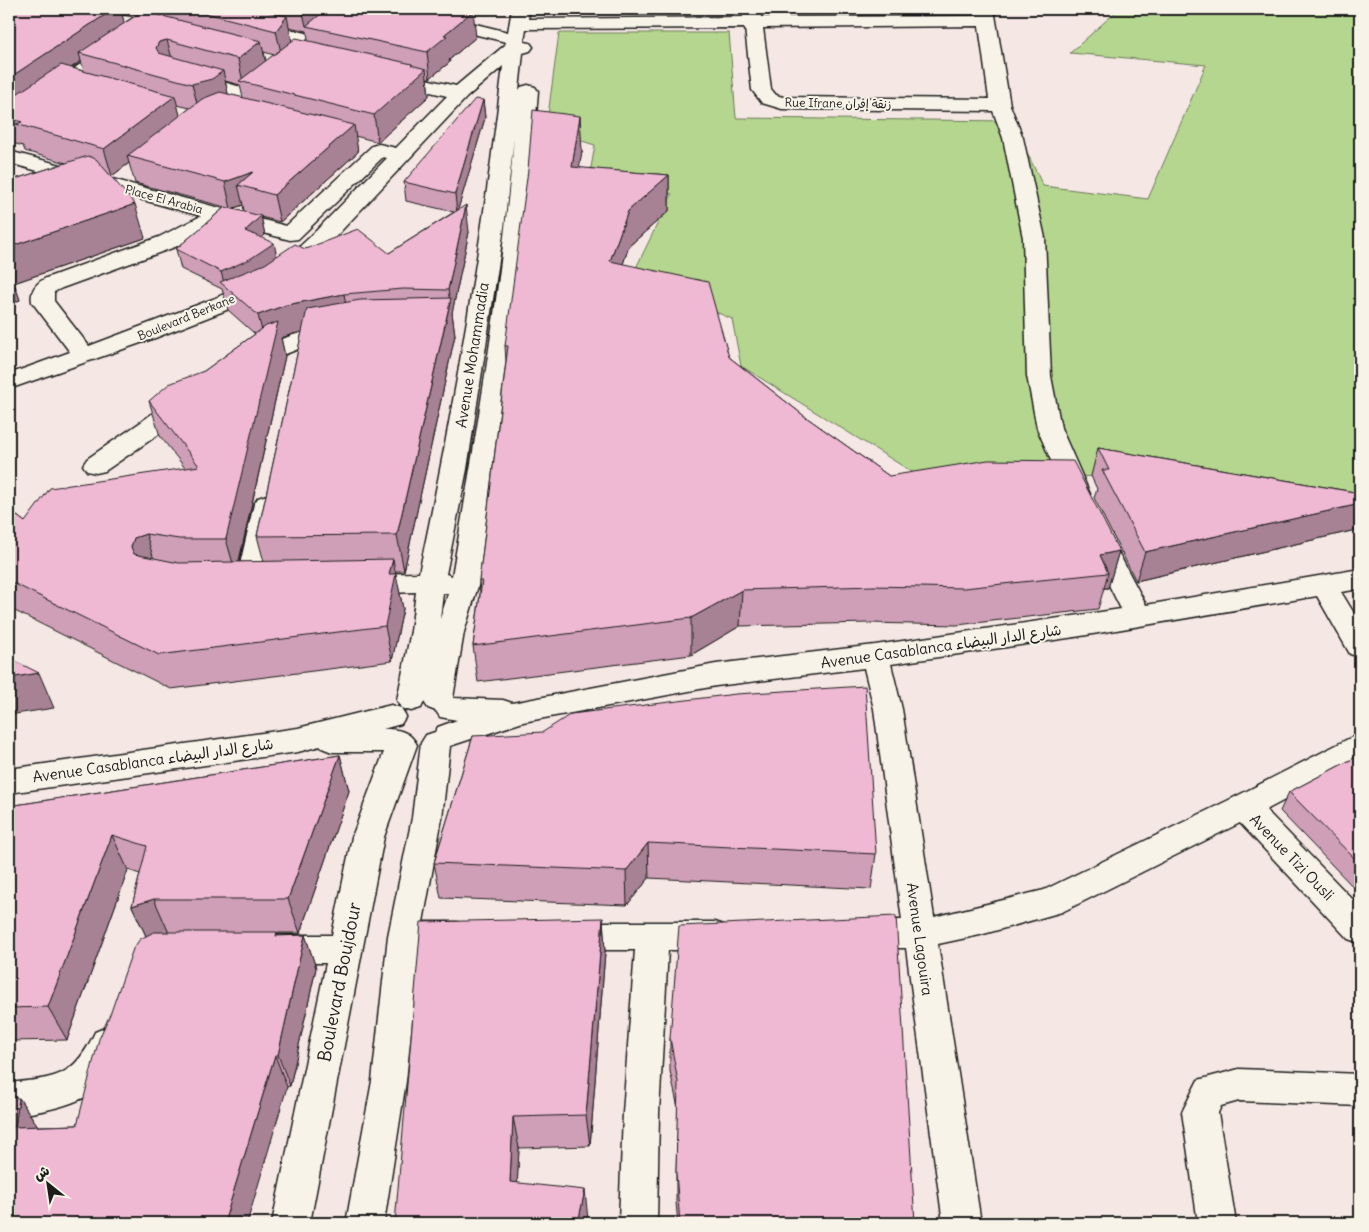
<svg xmlns="http://www.w3.org/2000/svg" width="1369" height="1232" viewBox="0 0 1369 1232" font-family="Delius,'Playpen Sans Arabic',sans-serif">
	<style>
		.green { fill: #b5d68f; stroke: #687956 }
		.lines { fill: none; stroke-linecap: round; stroke-linejoin: round }
		.minor-casing { stroke: #1c1c1c; stroke-width: 3 }
		.minor { fill: #f7f3e8; fill-rule: evenodd }
		.wall { fill: #ce9fb6; stroke: #1c1c1c; fill-rule: evenodd }
		.shaded-wall { fill: #a78294; stroke: #1c1c1c }
		.building { fill: #efb9d4; stroke: #1c1c1c }
		.labels { text-anchor: middle; dominant-baseline: central; stroke-width: 4; stroke-linejoin: round; paint-order: stroke }
		.far-street-label { font-size: 12px; fill: #1c1c1c; stroke: #f7f3e8 }
		.street-label { font-size: 15px; fill: #1c1c1c; stroke: #f7f3e8 }
		.near-street-label { font-size: 18px; fill: #1c1c1c; stroke: #f7f3e8 }
	</style>
	<rect width="100%" height="100%" fill="#f5e7e4"/>
	<filter id="ink" filterUnits="userSpaceOnUse"><feTurbulence type="fractalNoise" baseFrequency=".02" numOctaves="2"/><feDisplacementMap in="SourceGraphic" scale="10" xChannelSelector="R" yChannelSelector="G"/><feConvolveMatrix kernelMatrix="1 2 1 2 8 2 1 2 1" color-interpolation-filters="sRGB"/></filter>
	<g filter="url(#ink)">
		<path class="green" d="M1119,9h241v495l-224,-28 -214,2 -181,-112 -9,-47 -100,-43 40,-82 -84,-9 7,-40 -49,-15 13,-97h170l7,85 276,3 31,65 105,13 58,-134 -136,-12z"/>
		<g class="lines">
			<defs>
				<path id="minor" d="M163,9h21l-3,4 -165,112 -7,2v-15z
					M385,9h30l93,23 4,-23h18l-2,10 215,-2 -1,-8h18l1,8 216,-1 -1,-7h18l16,96 13,33 22,100 6,138 10,52 29,66 -4,6 -9,3 -9,-3 -31,-72 -10,-52 -4,-138 -20,-100 -10,-27 -211,-2 -20,-6 -10,-13 -7,-62 -219,1 -2,13 6,1 3,4 -3,4 -7,2 -4,37 2,-3 7,-2 7,2 3,4 -9,114 -33,262 -18,119 -14,46 -11,66 50,2 9,3 204,-39 159,-19 246,-36 -37,-74 4,-6 9,-3 9,3 40,76 214,-36v20l-19,3 19,31v34l-10,-3 -33,-58 -242,41 -184,27 11,45 32,208 110,-27 189,-92 117,-60 10,-4v26l-94,50 94,97v36l-12,-4 -108,-116 -178,89 -82,23 -42,9 43,279h-38l-37,-275h-46l-12,-4 -4,-10 4,-10 12,-4h42l-28,-211 -10,-41 -148,18 -193,36 -73,24 -8,72 -19,104h34l12,4 4,10 -4,10 -12,4h-38l-13,131 -22,142h-38l26,-142 16,-145 24,-118 9,-75 5,-8 9,-3 3,-5 19,-7 -17,-3 -4,-6 -8,-3 -4,-6 -3,6 -10,3 -10,-3 -4,-8 14,-69 5,-39 -55,2 -10,-3 -3,-7 3,-7 10,-3 58,-1c36,-168 64,-337 84,-507l-36,31 -141,150 -25,23 -30,20 -42,19 -74,29 -146,51v-15l61,-22 -38,-50c-2,-12 4,-19 14,-24l113,-41 42,-21 -192,-53v-12l277,75 86,-80 7,-2 17,4 51,-52 -63,-15 -2,-4 2,-4 7,-2 65,15 49,-41 1,-3 -118,-29zM979,26l10,73 -206,-2 -7,-2 -5,-6 -8,-61zM514,137c-12,147 -37,293 -62,439l-6,-2 21,-105 37,-241zM383,157l4,1 -77,79 -25,23 -30,20 -42,19 -124,47 -35,-45v-9l8,-4 113,-41 47,-25 68,18 8,-1zM443,593l5,1 -8,25z
					M254,21l61,14 3,4 -3,4 -6,1 -61,-14 -3,-4 3,-4z
					M192,73l63,18 3,4 -3,4 -7,2 -63,-18 -2,-4 2,-4z
					M336,326l8,2 3,5 -3,5 -35,7 -60,23 -8,-2 -4,-5 4,-5 54,-22z
					M185,392l8,3 4,5 -4,5 -34,29 -54,37 -9,2 -9,-2 -4,-6 4,-6 54,-37 36,-27z
					M267,495l9,3 4,6 -17,82 -4,7 -10,3 -10,-3 -4,-7 19,-82 4,-6z
					M391,705l10,3 5,8 -5,8 -18,5c15,0 27,2 34,16l-33,92 -74,386h-38l54,-260h-54l-12,-4 -4,-10 4,-10 12,-4h60l20,-98 32,-85h-52l-10,-4 -2,-2 -22,6 -289,41v-24l289,-41z
					M568,922h147l12,4 4,10 -4,10 -12,4h-47l-9,163 -2,110h-38l4,-110 12,-163h-67l-12,-4 -4,-10 4,-10z
					M107,1027l12,5 5,11c-5,14 -11,30 -21,41 -19,21 -68,30 -94,31v-32c47,-5 65,-5 86,-51z
					M1239,1069l121,5v32l-121,-5 -18,5 -3,7 18,110h-38l-16,-111 16,-32z"/>
			</defs>
			<use href="#minor" class="minor-casing"/>
			<use href="#minor" class="minor"/>
		</g>
		<path class="wall" d="M9,9h151l-7,5 9,2 -2,-7h305l11,28 -27,23 1,2 -20,16h-3l2,18 -51,46 -23,-6 3,16 -78,70 -19,-5 4,18 -3,3 15,18 28,-7 84,4 65,-41 -48,-11 -2,-19 79,-82 2,18 -27,91 11,23 -17,81 3,22 -51,236h-9l8,38 -11,52 -221,28 -162,-81v-98l16,12 160,-54 -25,-32 -11,-35 55,-30 51,-37 -27,-24 -6,-21 -41,-20 -5,-20 49,-42 -90,-24 -6,-20 -17,13h-1l34,62 -131,45 6,17 -11,4v-123l57,-18 -41,-12 -2,-5 -14,-4zM122,15l11,2 -9,6zM289,27l18,4 1,9 -16,1zM264,52l10,3 -8,6zM81,61l3,10 -12,-3zM225,81l15,4 3,13 -15,-4zM177,105l13,3 -10,8zM243,205l1,7 -12,-3zM302,332l-45,204 7,26h-25l46,-206 -4,-18z
			M582,151l-3,17 90,7v36l-40,35 -6,18 106,93 74,58 86,61 230,75 -11,37h-4l-6,21 -141,16 -89,-2 -128,3 -49,29 -213,27 -5,-36 7,-52 -1,-13 27,-220 -1,-15z
			M1098,448l262,45v36l-224,52 -42,-83 3,-9 -6,-13z
			M473,736l403,118 -5,35 -222,-11 -22,27 -186,-7 -7,-35z
			M340,755l9,36 -49,142h-23l1,3 27,-1 11,33 -26,118 -3,1 -278,136 10,-125 19,28 39,-1 69,-189 -14,-30 8,-32 -12,-4 -61,170 -58,1v-235z
			M1360,755v139l-80,-83 9,-19z
			M603,918l2,34 -15,194 -71,2 -2,35 71,37v3h-193z
			M670,1038l245,185h-237l-2,-20v-30l2,-65 -8,-37z"/>
		<path class="shaded-wall" d="M114,9h7l5,22 -47,22 2,8 -72,49v-32z
			M140,9h20l-17,11z
			M302,9h33l-29,17z
			M473,11l3,26 -27,23 1,2 -20,16 -3,-26 17,-17z
			M287,16l5,26 -10,15 -6,-26z
			M167,40l7,26 -9,2 -9,-20 3,-6z
			M261,41l6,27 -24,14 -5,-23z
			M412,64l2,15 12,-10 3,27 -51,46 -4,-27z
			M223,71l6,27 -30,13 -7,-27z
			M175,96l7,27 -55,33 2,7 -17,13 -8,-27z
			M483,100l2,18 -28,95 -2,-19z
			M580,116l2,35 -8,51 -2,-35z
			M354,125l4,27 -78,70 -6,-27z
			M253,172l-15,13 5,20 -12,4 -6,-27z
			M669,175v36l-40,35 -17,51 -2,-36 18,-50z
			M135,204l10,34 -131,45 6,17 -11,4v-57z
			M466,205l3,27 -17,81 3,22 -51,236 -7,-36 53,-232 -2,-13z
			M261,216l4,19 -16,15 -4,-19z
			M274,243l4,19 -53,24 -4,-14z
			M344,294l5,28 -56,12 -12,4 4,18 -49,218 -10,-35 39,-196 -7,-28 28,-10z
			M1360,504v25l-224,52 9,-29z
			M146,534l11,35 -14,13 -12,-35 3,-9z
			M1119,551l-11,37h-4l4,-15 -8,-18z
			M393,559l3,17v-2l7,35 -11,52 -7,-35 4,-52z
			M742,590l-2,36 -49,29v-37z
			M39,673l15,35 -45,7v-37z
			M340,755l9,36 -49,142 -12,-34z
			M112,835l16,35 -61,170 -19,-33z
			M648,843l1,35 -22,27 -1,-34z
			M154,899l15,34 -21,7 -16,-34z
			M603,918l2,34 -15,194 -4,-31z
			M305,935l11,33 -26,118 -12,-31z
			M275,1055l12,32 -40,136h-23z
			M19,1098l20,30 -24,-1z
			M513,1117l6,31 -3,64 -6,-30z
			M585,1190l3,30v3h-10z"/>
		<path class="building" d="M9,9h105l-105,69z
			M190,9h65l32,7 -11,15z
			M327,9h138l8,2 -29,24 3,1 -20,16 -121,-26z
			M143,11l118,30 -23,18 -71,-19 -8,2 -3,6 3,5 64,18 -11,8 -20,5 -113,-31z
			M296,38l116,26 -1,1 15,4 -52,46 -135,-34z
			M61,65l114,31 -71,53 -88,-25 6,-2 -13,-4v-19z
			M220,92l134,33 -80,70 -36,-10 15,-13 -28,10 -98,-26 75,-57z
			M475,99l8,1 -28,94 -51,-12z
			M533,110l47,6 -8,51 97,8 -41,36 -18,50 98,21 21,75 74,58 86,61 99,-16 85,1 46,90 -19,4 8,18 -144,15 -91,-2 -131,4 -51,28 -218,28 9,-65h-3l29,-235h-3l23,-176z
			M88,156l8,3 39,45 -126,43v-66z
			M466,205l-18,85 -45,-1 -59,5 -58,11 -28,10 -38,-33 45,-18 30,-20 10,5 53,-20 31,24z
			M225,207l36,9 -16,15 29,12 -24,16 -29,13 -45,-23z
			M451,298l-54,237 -140,1 50,-227 53,-9z
			M278,322l-52,217h-47l-33,-5 -12,4 -3,9 3,7 45,9 214,-4 -4,15h7l-11,52 -226,29 -150,-74v-71l16,12 25,-34 149,-22 -50,-65 20,-17 35,-13 62,-45z
			M1098,448l262,45v11l-215,48 -43,-82h7z
			M9,658l30,15 -30,5z
			M865,686l11,168 -228,-11 -22,28 -192,-8 39,-127 70,-4 28,-18 165,-20z
			M340,755l-52,144h-134l-22,7 15,-60 -35,-11 -64,172 -39,1v-202z
			M1360,755v109l-71,-72z
			M896,916l19,307h-235l-4,-50 2,-91 -8,-44 9,-112z
			M603,918l-17,197 -73,2 -3,65 75,8 -7,33h-183l26,-301z
			M154,932h123l-1,4 29,-1 -27,120h-3l-51,168h-215v-126l10,1 -4,29 62,-2 22,-86 12,-27 22,-63 7,-10z"/>
	</g>
	<g class="labels">
		<g class="far-street-label">
			<text transform="translate(838 103) rotate(1)">Rue Ifrane زنقة إفران</text>
			<text transform="translate(164 199) rotate(15)">Place El Arabia</text>
			<text transform="translate(186 317) rotate(-22)">Boulevard Berkane</text>
		</g>
		<g class="street-label">
			<text transform="translate(472 355) rotate(-81)">Avenue Mohammadia</text>
			<text transform="translate(941 646) rotate(-8)">Avenue Casablanca شارع الدار البيضاء</text>
			<text transform="translate(153 760) rotate(-8)">Avenue Casablanca شارع الدار البيضاء</text>
			<text transform="translate(1292 857) rotate(46)">Avenue Tizi Ousli</text>
			<text transform="translate(920 939) rotate(82)">Avenue Lagouira</text>
		</g>
		<g class="near-street-label">
			<text transform="translate(339 982) rotate(-79)">Boulevard Boujdour</text>
		</g>
	</g>
	<rect width="1369" height="1232" fill="none" stroke="#f7f3e8" stroke-width="30"/>
	<rect x="15" y="15" width="1339" height="1202" fill="none" stroke="#1c1c1c" stroke-width="2" filter="url(#ink)"/>
	<g transform="translate(48 1184) rotate(330)" stroke="#f7f3e8" stroke-width="4" paint-order="stroke">
	<path d="M0-4L9 19L0 12L-9 19Z" fill="#1c1c1c"/>
	<text y="-8" font-size="14" font-weight="bold" text-anchor="middle" fill="#1c1c1c">ش</text>
	</g>
</svg>
